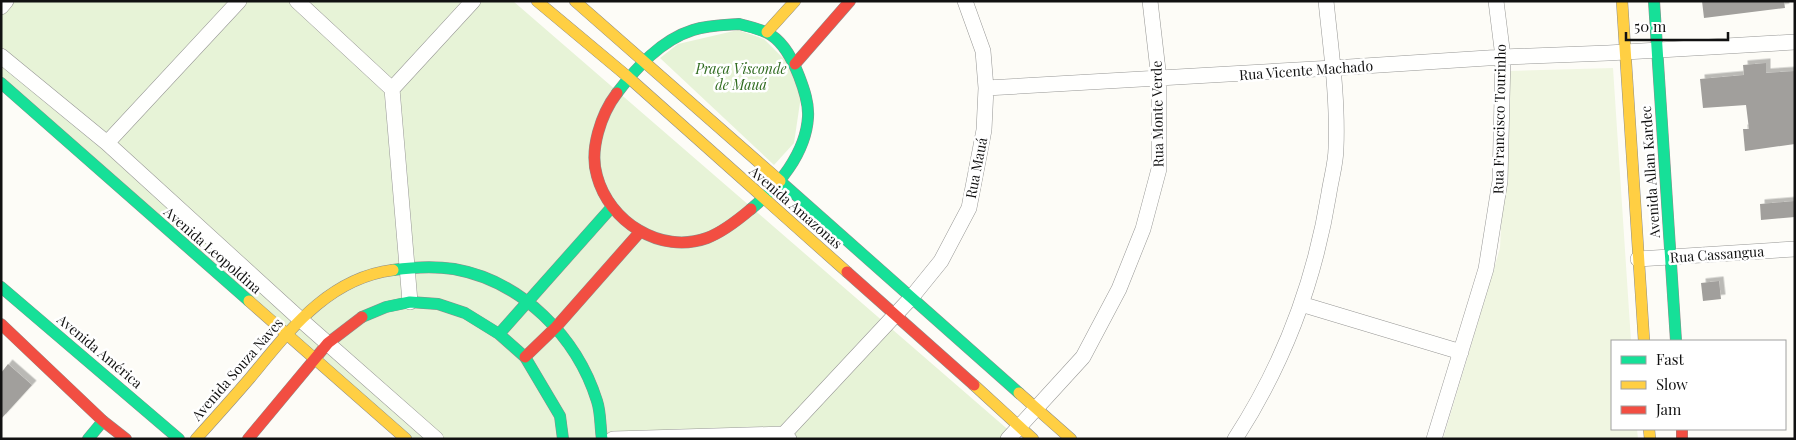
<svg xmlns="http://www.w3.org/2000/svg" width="1796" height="440" viewBox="0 0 1796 440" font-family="'Playfair Display',serif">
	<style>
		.green { fill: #e7f3d7 }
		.pitch { fill: #f0f6e1 }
		.building { fill: #a19f9c; filter: url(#shadow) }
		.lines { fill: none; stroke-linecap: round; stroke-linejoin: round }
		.street-casing { stroke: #979795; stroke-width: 16 }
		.fast-casing { stroke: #8e8d8b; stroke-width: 12 }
		.slow-casing { stroke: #8e8d8b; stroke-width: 12 }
		.jam-casing { stroke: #8e8d8b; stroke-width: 12 }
		.street { stroke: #fffffe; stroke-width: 15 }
		.fast { stroke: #16e098; stroke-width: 11 }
		.slow { stroke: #ffcf43; stroke-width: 11 }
		.jam { stroke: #f24e42; stroke-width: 11 }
		.labels { text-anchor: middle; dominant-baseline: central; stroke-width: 5; stroke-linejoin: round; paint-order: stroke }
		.park-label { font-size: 14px; font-style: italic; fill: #2f6b1f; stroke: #fff }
		.street-label { font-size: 14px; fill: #111; stroke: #fff }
	</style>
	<defs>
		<filter id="shadow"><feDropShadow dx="4.5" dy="-4.5" stdDeviation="0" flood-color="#0004"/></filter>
	</defs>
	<rect width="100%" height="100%" fill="#fdfcf7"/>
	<path class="green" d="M1,1h512l506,438h-612l-406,-357z
		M738,30l26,9 27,27 10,30 -7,47 -20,22 -114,-107 18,-14z"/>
	<path class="pitch" d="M1613,68l18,273h-19v88h25l1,10h-195l47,-157 -1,-9 4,-1 7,-24 9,-177z"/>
	<path class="building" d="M1702,1h82l1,7 -81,10z
		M1766,63v10l29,-2v73l-50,7 -2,-22h6l-3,-24 -43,3 -3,-29 44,-4 -1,-10z
		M1795,201v16l-34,3 -1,-16z
		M1719,281l2,18 -18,2 -2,-18z
		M8,364l24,21 -31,34v-46z"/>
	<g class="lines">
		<defs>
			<path id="street" d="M297,1l95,88 81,-88
				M1,7l5,-6
				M1,56l106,87 194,177 135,119
				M986,88l347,-20 170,-11 105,-4 187,-11
				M392,89l18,213
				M107,143l132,-142
				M1638,259l157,-10
				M1301,304l160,48
				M613,439l171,-5
				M789,439l-5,-5 127,-136 30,-37 28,-53 15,-78 2,-42 -3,-37 -18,-50
				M1008,439l75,-82 36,-68 24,-60 16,-60v-90l-9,-78
				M1235,439c48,-74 80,-159 94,-246 2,-14 7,-30 7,-45 2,-49 -5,-98 -10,-147
				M1434,439l52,-170 14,-88 3,-124 -7,-56"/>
			<path id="fast" d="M1654,1l22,340
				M739,24c11,3 23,5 32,11 14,9 22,26 28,41 5,13 10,27 9,41 -2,36 -30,70 -57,92
				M1,83l248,218
				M617,93c19,-25 44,-53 76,-63 15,-5 31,-5 46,-6
				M780,181l239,212
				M393,270c21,-3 41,-4 61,-1 68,12 123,68 143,132 4,12 3,26 5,38
				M1,287l178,152
				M362,317l24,-10 24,-5 28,2 27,9 34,21 26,23 35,59 3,23
				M499,334l112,-126
				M88,439l15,-18"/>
			<path id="slow" d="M537,1l91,76 219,195
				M575,1l205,180
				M1622,1l22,340
				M767,32l28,-31
				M249,301l157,138
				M974,385l59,54
				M1019,393l52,46
				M1649,429l1,10
				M196,439c18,-20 36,-40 54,-61 39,-47 78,-100 143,-108"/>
			<path id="jam" d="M795,64l55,-63
				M617,93c-16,21 -28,57 -20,83 12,45 63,79 110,62 16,-6 31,-18 44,-29
				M847,272l127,113
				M1,324l102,97 23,18
				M525,357l31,-30 83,-94
				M1682,429v10
				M248,439l80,-96 34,-26"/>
		</defs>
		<use href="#street" class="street-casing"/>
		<use href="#fast" class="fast-casing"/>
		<use href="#slow" class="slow-casing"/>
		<use href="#jam" class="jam-casing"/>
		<use href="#street" class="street"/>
		<use href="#fast" class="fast"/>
		<use href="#slow" class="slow"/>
		<use href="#jam" class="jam"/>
	</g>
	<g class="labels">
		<g class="park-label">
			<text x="741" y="68">Praça Visconde<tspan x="741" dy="16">de Mauá</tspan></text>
		</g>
		<g class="street-label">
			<text transform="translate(1306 70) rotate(-4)">Rua Vicente Machado</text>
			<text transform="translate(1157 114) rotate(-91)">Rua Monte Verde</text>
			<text transform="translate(1499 119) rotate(-89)">Rua Francisco Tourinho</text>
			<text transform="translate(976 168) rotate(-79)">Rua Mauá</text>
			<text transform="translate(1650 172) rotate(-94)">Avenida Allan Kardec</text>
			<text transform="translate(796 207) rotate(41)">Avenida Amazonas</text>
			<text transform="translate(213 250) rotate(41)">Avenida Leopoldina</text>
			<text transform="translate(1717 254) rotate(-4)">Rua Cassangua</text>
			<text transform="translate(100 351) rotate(40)">Avenida América</text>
			<text transform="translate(237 369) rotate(-49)">Avenida Souza Naves</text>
		</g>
	</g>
	<rect width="1796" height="440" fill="none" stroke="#111111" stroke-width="5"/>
	<rect x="1611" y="340" width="175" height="90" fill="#ffffff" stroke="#a0a0a0"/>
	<rect x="1621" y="356" width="25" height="8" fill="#16e098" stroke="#a0a0a0"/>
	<text x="1656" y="365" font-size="15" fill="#111111">Fast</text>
	<rect x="1621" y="381" width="25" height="8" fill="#ffcf43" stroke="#a0a0a0"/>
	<text x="1656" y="390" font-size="15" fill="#111111">Slow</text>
	<rect x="1621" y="406" width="25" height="8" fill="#f24e42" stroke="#a0a0a0"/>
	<text x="1656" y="415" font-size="15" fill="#111111">Jam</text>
	<path d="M1626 32v8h102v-8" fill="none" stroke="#111111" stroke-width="2.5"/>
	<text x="1634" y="32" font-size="15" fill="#111111" stroke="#ffffff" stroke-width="4" paint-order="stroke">50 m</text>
</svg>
